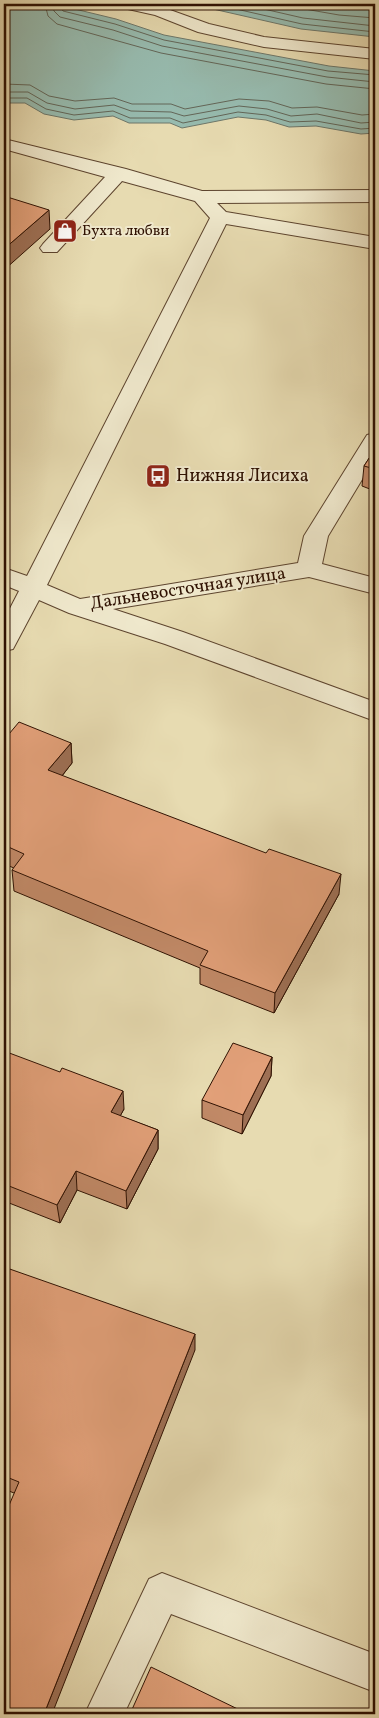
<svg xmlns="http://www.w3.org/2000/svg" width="379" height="1718" viewBox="0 0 379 1718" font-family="Vollkorn,serif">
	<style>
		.water { fill: #97bbaf; stroke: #6d776a }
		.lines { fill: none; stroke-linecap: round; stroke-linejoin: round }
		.shore { stroke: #636658; stroke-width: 1 }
		.minor-casing { stroke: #5d442e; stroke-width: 2 }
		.minor { fill: #efe8cc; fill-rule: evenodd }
		.wall { fill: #c28a68; stroke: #2f1102 }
		.shaded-wall { fill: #9e7055; stroke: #2f1102 }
		.building { fill: #e2a079; stroke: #2f1102 }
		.labels { text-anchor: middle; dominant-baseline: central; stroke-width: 4; stroke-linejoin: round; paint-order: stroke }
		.far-poi-label { font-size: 15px; fill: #2f1102; stroke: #efe8cc; text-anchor: start }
		.poi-label { font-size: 18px; fill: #2f1102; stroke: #efe8cc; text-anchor: start }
		.street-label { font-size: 18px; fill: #2f1102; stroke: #efe8cc }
	</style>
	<rect width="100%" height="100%" fill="#e7dbb1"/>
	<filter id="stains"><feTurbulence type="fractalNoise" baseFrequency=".004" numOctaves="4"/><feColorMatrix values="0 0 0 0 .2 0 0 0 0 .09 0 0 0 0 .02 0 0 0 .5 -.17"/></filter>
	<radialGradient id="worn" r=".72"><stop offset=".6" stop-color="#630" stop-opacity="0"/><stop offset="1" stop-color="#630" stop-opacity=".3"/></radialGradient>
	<path class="water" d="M4,4h50l62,15 48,16 165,31 46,5v62l-14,1 -45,-8 -27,1 -23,-7 -28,-3 -56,11 -12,-5h-41l-16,-7 -39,4 -30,-6 -19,-11h-21z
		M191,4h184v33l-74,-8z"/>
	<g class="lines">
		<path class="shore" d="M45,4l3,12 9,8 104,29 165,31 49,5
			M52,4l2,7 6,6 53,13 49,16 165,31 48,5
			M59,4l4,7 52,13 49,16 164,31 47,4
			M214,4l88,20 73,8
			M242,4l61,14 72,8
			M276,4l63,11 36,3
			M4,84l26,1 19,11 26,5 39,-3 18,6h39l14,5 54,-10 30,2 23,7 25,-1 45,8 13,-1
			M4,92h24l19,11 28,6 39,-4 17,6 40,1 13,4 55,-10 28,3 24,7 26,-2 44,9 14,-1
			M4,98h23l19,11 28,6 39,-4 17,7h40l13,5 55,-11 28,3 24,7 26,-1 45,8 14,-1"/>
		<defs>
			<path id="minor" d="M117,4h31l11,2 50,18 55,13 111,12v10l-111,-12 -66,-15 -43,-17 -36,-8z
				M4,139l122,30 76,22 173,-1v12l-158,1 9,9 149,25v12l-149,-25 -179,361 33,14 218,-36 6,-27 63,-101 8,-2v25l-47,78 -6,28 53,14v16l-66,-17 -196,32 70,23 192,70v19l-210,-77 -96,-31 -30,-13 -26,49 -9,2v-31l15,-29 -15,-6v-17l23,8 183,-358 -15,-17 -73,-20 -65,71h-14l-3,-4 3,-4 62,-67 -101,-28z
				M162,1573l213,81v38l-204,-78 -47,100h-39l64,-135z"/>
		</defs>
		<use href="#minor" class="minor-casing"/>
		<use href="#minor" class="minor"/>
	</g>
	<path class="wall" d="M375,449v42l-13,-5 2,-20z
		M4,740l67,3 1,20 -10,13 277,118 -65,119 -74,-29v-16l-186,-77 -2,-21 2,-2 -10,-4z
		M4,1051l120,58 -4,7 38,14v19l-31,60 -50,-19 -17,33 -56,-22z
		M272,1057l-1,19 -29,58 -40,-16v-18z
		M4,1267l191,83 -181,143 -10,-4z"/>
	<path class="shaded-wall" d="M49,210l1,19 -46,41v-21z
		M71,743l1,20 -22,28 -2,-21z
		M341,874l-2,20 -65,119 1,-20z
		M272,1057l-1,19 -29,58 1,-19z
		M123,1091l1,18 -12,22 -1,-19z
		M158,1130v19l-31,60 -1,-18z
		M76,1171l1,19 -17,33 -3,-18z
		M195,1334v16l-143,364h-8z"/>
	<path class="building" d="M4,196l45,14 -45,39z
		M375,449v20l-11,-3z
		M19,722l52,21 -23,27 218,83 3,-4 72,25 -66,119 -75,-28 8,-14 -196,-81 12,-16 -20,-9v-105z
		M233,1043l39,14 -29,58 -41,-15z
		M4,1051l56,21 2,-4 61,23 -12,21 47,18 -32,61 -50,-20 -19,34 -53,-21z
		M4,1267l191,67 -151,380h-40v-197l15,-35 -15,-6z
		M151,1667l97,47h-118z"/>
	<defs>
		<symbol id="shop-square" viewBox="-11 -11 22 22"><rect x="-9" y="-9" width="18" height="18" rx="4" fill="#8f2418" stroke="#efe8cc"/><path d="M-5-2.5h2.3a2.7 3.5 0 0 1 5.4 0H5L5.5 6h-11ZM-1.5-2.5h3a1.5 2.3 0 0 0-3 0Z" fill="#fff"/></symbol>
		<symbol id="bus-square" viewBox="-11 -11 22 22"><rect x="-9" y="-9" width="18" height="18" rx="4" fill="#8f2418" stroke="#efe8cc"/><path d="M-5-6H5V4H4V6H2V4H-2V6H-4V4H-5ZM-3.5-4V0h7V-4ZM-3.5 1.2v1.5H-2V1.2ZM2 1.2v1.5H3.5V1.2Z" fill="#fff"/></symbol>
	</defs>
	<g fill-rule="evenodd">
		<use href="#shop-square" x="51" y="217" width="28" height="28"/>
		<use href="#bus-square" x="144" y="462" width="28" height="28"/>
	</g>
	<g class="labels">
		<g class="far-poi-label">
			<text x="82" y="231">Бухта любви</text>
		</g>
		<g class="poi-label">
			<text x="176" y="476">Нижняя Лисиха</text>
		</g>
		<g class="street-label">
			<text transform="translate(188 589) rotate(-9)">Дальневосточная улица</text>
		</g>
	</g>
	<rect width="379" height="1718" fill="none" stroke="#e7dbb1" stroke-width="20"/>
	<rect x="5" y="5" width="369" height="1708" fill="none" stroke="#2f1102" stroke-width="2.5"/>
	<rect x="10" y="10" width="359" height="1698" fill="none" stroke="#2f1102"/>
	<rect width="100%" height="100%" filter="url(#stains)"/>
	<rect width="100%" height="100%" fill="url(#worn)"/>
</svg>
